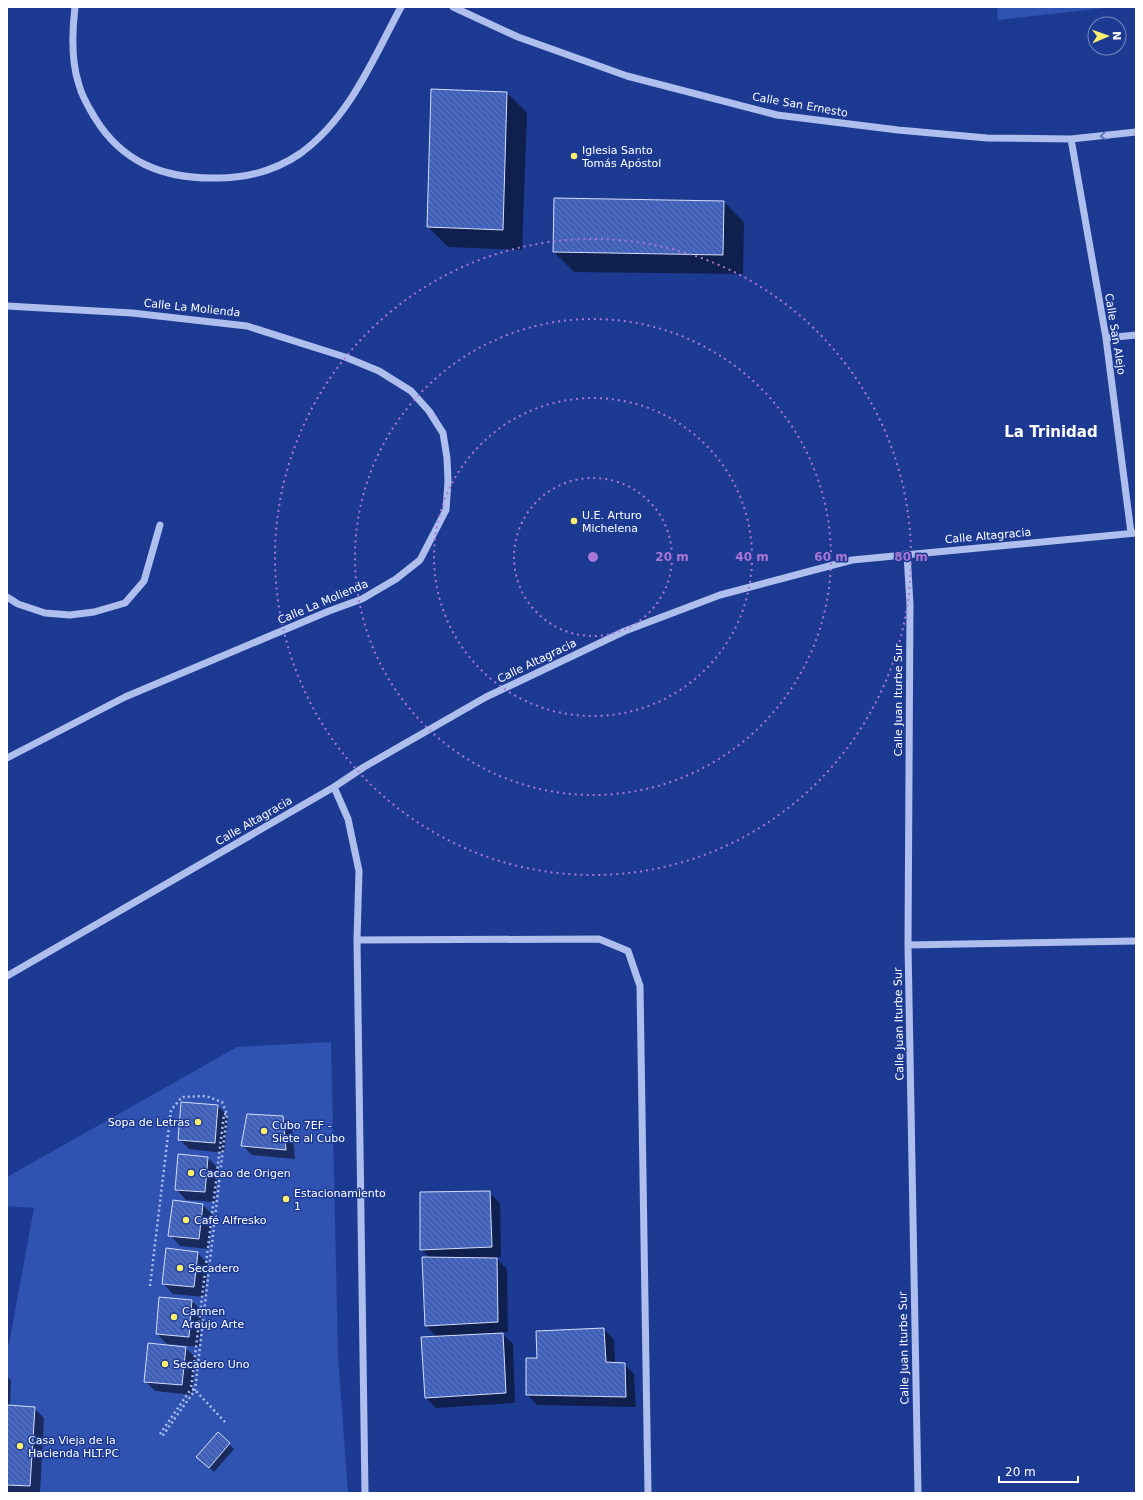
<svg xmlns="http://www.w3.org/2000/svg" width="1143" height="1500" viewBox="0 0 1143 1500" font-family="'DejaVu Sans',sans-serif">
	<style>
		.park { fill: #3052b0 }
		.shadow { fill: #0007 }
		.building { fill: url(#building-back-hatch); stroke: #d4defa }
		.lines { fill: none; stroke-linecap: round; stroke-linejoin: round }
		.path { stroke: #aebfee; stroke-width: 2.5; stroke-dasharray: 2 3; stroke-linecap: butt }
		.minor { stroke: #aebfee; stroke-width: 7 }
		.oneway { stroke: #576fb7 }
		.ring { fill: none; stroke: #a976d5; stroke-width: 2; stroke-dasharray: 2 4 }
		.poi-dot { fill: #feef6c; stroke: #1d3a92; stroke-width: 1.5 }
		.labels { text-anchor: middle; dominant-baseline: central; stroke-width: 3; stroke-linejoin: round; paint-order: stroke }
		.street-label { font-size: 11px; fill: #fff; stroke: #1d3a92 }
		.poi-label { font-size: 11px; fill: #fff; stroke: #1d3a92; text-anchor: start }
		.district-label { font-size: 15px; font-weight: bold; fill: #fff; stroke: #1d3a92 }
		.centre { fill: #a976d5; stroke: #1d3a92; stroke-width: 2 }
		.ring-label { font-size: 12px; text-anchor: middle; font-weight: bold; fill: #a976d5; stroke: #1d3a92; stroke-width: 3; stroke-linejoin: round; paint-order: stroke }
	</style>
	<defs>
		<pattern id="building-back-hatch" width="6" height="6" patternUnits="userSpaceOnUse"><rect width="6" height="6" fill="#4160b8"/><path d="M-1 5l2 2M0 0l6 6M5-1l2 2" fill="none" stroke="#5e78c3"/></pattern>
	</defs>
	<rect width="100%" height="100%" fill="#1d3a92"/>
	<path class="park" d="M997,7h108v1l-107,12z
		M331,1042l7,314 10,137h-341v-149h2l25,-136 -27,-2v-29l230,-130z"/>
	<path class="shadow" d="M507,93l20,20 -5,137 -74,-3 -20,-20z
		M724,202l20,20 -1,52 -169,-2 -20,-20z
		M182,1103l36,3 10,10 -4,37 -35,-4 -10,-10z
		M282,1117l10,11 3,31 -43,-4 -10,-10z
		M208,1158l10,10 -3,34 -29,-2 -10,-11z
		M489,1192l11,11 1,54h-6l12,12 1,63 -34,2v1l29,-1 10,10 2,59 -79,5 -10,-11 11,-60 -11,-11 4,-68 -9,-9z
		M203,1205l10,10 -5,34 -28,-3 -10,-11z
		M198,1253l10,11 -4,33 -31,-3 -10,-11z
		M192,1301l10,10 -3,36 -32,-3 -10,-10z
		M604,1329l10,11 1,24h9l10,10 2,33 -99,-2 -10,-11 11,-35z
		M186,1348l10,10 -4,37 -37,-4 -10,-10z
		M7,1376l4,5 -1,25 24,2 10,10 -4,75h-33z
		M218,1434l16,15 -20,23 -11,-11z"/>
	<path class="building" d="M431,89l76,3 -4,138 -76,-3z
		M554,198l170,3 -1,54 -170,-3z
		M181,1102l37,3 -3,38 -37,-3z
		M247,1114l36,2 3,34 -45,-4z
		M178,1154l30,3 -3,35 -30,-2z
		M490,1191l2,56 -72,3v-58z
		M173,1200l30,4 -4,35 -31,-3z
		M166,1248l32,4 -4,35 -32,-3z
		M422,1257l75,1 1,64 -73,4z
		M159,1297l33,3 -3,37 -33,-3z
		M604,1328l2,34 19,1 1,34 -100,-2v-37h11l-1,-27z
		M503,1333l3,60 -81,5 -4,-61z
		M148,1343l38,4 -4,38 -38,-3z
		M7,1405l28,2 -5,79 -23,-1z
		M218,1432l12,11 -21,25 -13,-11z"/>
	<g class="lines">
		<path class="path" d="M150,1286l21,-176 11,-13 24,-1 16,6 5,12 -32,276 -34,48
			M225,1422l-30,-32 -4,-1 33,-275h3
			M160,1434l31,-45"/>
		<path class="minor" d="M75,7c-3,25 -4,54 4,78 3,12 10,23 16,33 27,44 67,60 117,60 32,1 63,-7 89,-25 49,-36 72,-94 100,-146
			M453,7l65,30 109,39 150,39 121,15 89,8 84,1 65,-7
			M1071,139l35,199 25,195
			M7,306l125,7 115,13 98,31 34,14 32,20 18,20 14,22 4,25 1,23 -2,29 -26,50 -24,19 -34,20 -33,12 -204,86 -118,61
			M1106,338l30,-3
			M907,554l3,50 -2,341 10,548
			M7,597l11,7 27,9 25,2 24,-3 31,-9 19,-22 16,-56
			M334,787l14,32 11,52 -2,69 8,553
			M357,940l242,-1 29,12 12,35 8,507
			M908,945l228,-4
			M7,976l327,-189 30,-20 122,-70 139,-66 95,-36 132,-35 284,-27"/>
	</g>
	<defs><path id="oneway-chevron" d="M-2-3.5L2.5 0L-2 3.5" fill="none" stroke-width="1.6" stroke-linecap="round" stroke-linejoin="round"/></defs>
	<use class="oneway" href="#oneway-chevron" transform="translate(1103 136) rotate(174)"/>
	<g class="ring">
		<circle cx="593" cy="557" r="79"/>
		<circle cx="593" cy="557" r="159"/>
		<circle cx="593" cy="557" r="238"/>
		<circle cx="593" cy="557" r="318"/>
	</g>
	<g class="poi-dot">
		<circle cx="574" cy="156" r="4"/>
		<circle cx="574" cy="521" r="4"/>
		<circle cx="198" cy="1122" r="4"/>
		<circle cx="264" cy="1131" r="4"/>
		<circle cx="191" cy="1173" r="4"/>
		<circle cx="286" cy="1199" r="4"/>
		<circle cx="186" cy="1220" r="4"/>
		<circle cx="180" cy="1268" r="4"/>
		<circle cx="174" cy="1317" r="4"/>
		<circle cx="165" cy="1364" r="4"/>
		<circle cx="20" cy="1446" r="4"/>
	</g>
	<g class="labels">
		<g class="street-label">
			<text transform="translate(800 105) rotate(10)">Calle San Ernesto</text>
			<text transform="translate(192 308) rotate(6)">Calle La Molienda</text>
			<text transform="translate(1115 334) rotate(81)">Calle San Alejo</text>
			<text transform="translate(988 536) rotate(-5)">Calle Altagracia</text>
			<text transform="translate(323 602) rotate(-23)">Calle La Molienda</text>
			<text transform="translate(537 661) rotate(-26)">Calle Altagracia</text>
			<text transform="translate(898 700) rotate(-90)">Calle Juan Iturbe Sur</text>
			<text transform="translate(254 821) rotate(-30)">Calle Altagracia</text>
			<text transform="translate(899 1024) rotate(-91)">Calle Juan Iturbe Sur</text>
			<text transform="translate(904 1348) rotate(-91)">Calle Juan Iturbe Sur</text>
		</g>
		<g class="poi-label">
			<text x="582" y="150">Iglesia Santo<tspan x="582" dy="13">Tomás Apóstol</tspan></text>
			<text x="582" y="515">U.E. Arturo<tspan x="582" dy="13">Michelena</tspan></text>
			<text x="190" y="1122" text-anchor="end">Sopa de Letras</text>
			<text x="272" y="1125">Cubo 7EF -<tspan x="272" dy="13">Siete al Cubo</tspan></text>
			<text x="199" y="1173">Cacao de Origen</text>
			<text x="294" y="1193">Estacionamiento<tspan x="294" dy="13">1</tspan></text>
			<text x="194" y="1220">Café Alfresko</text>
			<text x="188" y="1268">Secadero</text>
			<text x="182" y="1311">Carmen<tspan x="182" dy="13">Araujo Arte</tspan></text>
			<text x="173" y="1364">Secadero Uno</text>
			<text x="28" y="1440">Casa Vieja de la<tspan x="28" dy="13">Hacienda HLT.PC</tspan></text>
		</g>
		<g class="district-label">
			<text x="1051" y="432">La Trinidad</text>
		</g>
	</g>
	<circle cx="593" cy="557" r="6" class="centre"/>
	<g class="ring-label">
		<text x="672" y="561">20 m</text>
		<text x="752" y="561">40 m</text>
		<text x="831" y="561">60 m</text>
		<text x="911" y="561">80 m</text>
	</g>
	<rect width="1143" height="1500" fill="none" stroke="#ffffff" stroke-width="16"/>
	<g transform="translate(1107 36) rotate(88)"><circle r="19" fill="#1d3a92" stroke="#7789be"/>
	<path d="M0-3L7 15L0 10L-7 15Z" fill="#feef6c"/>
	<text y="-6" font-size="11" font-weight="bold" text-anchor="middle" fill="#ffffff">N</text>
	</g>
	<path d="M999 1476v6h79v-6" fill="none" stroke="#ffffff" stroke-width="2"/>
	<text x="1005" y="1476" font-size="12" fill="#ffffff" stroke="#1d3a92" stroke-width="3" paint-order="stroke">20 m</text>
</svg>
